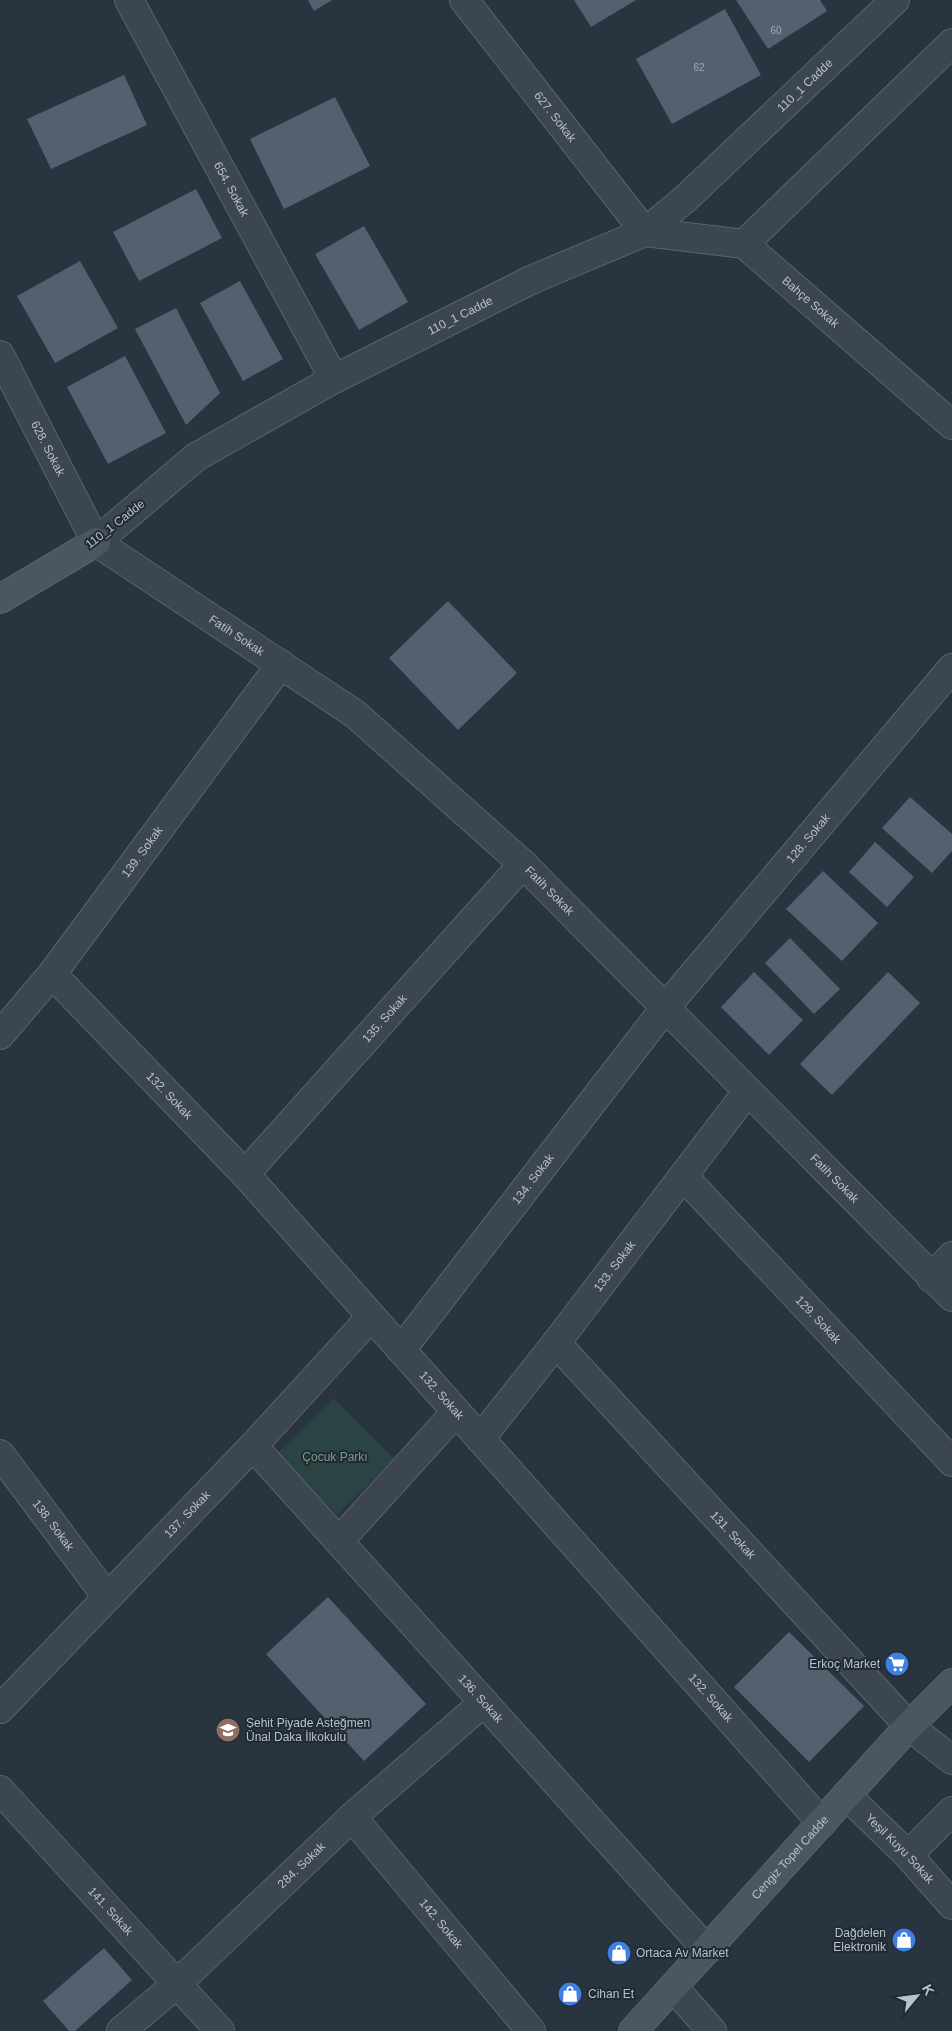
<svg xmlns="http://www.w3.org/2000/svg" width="952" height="2031" viewBox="0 0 952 2031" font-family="Helvetica,sans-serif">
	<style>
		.green { fill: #2b4342 }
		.building { fill: #54606d }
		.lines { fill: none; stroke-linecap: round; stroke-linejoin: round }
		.street-casing { stroke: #5a646d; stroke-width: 30 }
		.secondary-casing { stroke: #5a646d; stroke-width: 30 }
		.street { stroke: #3c4650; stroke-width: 28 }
		.secondary { stroke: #4b5663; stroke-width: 28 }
		.labels { text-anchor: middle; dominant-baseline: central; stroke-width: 4; stroke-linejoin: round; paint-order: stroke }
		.number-label { font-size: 10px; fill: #a0a9b3 }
		.street-label { font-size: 12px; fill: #b9c1ca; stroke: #212b36 }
		.park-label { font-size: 12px; fill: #799e7f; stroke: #212b36 }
		.poi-label { font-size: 12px; fill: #b9c1ca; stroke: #212b36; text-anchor: start }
	</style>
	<rect width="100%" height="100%" fill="#283540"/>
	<path class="green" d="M333,1398l61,61 -57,56 -60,-61z"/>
	<path class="building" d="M308,0h24l-18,11z
		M574,0h62l-45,27z
		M736,0h84l7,11 -59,38z
		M725,9l36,66 -89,49 -36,-65z
		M124,75l23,50 -96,44 -24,-50z
		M335,97l35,69 -86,43 -34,-70z
		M196,189l26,49 -83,43 -26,-49z
		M364,226l44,76 -49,28 -44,-76z
		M80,261l38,67 -63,35 -38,-67z
		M240,281l43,78 -40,22 -43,-78z
		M176,308l44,85 -34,32 -51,-96z
		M125,356l41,77 -58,31 -41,-77z
		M448,601l69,72 -59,57 -69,-72z
		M910,797l42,37v17l-20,22 -50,-45z
		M875,842l39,35 -27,30 -38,-35z
		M823,871l55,52 -36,38 -56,-52z
		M790,938l50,51 -26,25 -49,-51z
		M754,972l49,48 -34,35 -48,-48z
		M888,972l32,31 -88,92 -32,-31z
		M328,1597l98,107 -62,57 -98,-107z
		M789,1632l75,74 -55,56 -75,-75z
		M104,1948l28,32 -57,51h-6l-26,-30z"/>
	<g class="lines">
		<defs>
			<g id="street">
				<path id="s1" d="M129,0l205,379"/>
				<path id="s2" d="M464,0l181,232"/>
				<path id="s3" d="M645,232l99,12 208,181"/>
				<path d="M744,244l208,-201"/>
				<path id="s4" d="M0,355l96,187 259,172 168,150 429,433"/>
				<path id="s5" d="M96,542l100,-85 138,-78 197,-99 114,-48 39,-32 211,-200"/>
				<path id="s6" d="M52,974l193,200 577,649"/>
				<path id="s7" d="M0,1035l52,-61 229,-310"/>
				<path id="s8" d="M245,1174l278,-310"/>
				<path id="s9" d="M684,1177l268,285"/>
				<path d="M931,1278l21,-22"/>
				<path id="s10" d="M556,1343l353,383 43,34"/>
				<path id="s11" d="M401,1350l264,-342 287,-340"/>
				<path id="s12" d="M480,1439l76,-96 191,-251"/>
				<path id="s13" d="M253,1446l454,504"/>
				<path id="s14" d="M0,1454l107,143"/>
				<path d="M339,1541l117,-129"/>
				<path id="s15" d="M0,1709l253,-263 118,-129"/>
				<path id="s16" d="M0,1790l220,241"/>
				<path id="s17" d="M846,1795l62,60 44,50"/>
				<path id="s18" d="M352,1817l179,214"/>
				<path d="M908,1855l44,-44"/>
				<path d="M674,1988l38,43"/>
				<path id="s19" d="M121,2031l57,-48 174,-166 132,-115"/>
			</g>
			<g id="secondary">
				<path d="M0,599l96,-57"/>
				<path id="s20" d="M633,2031l276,-305 43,-43"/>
			</g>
		</defs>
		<use href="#street" class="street-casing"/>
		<use href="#secondary" class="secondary-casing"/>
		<use href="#street" class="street"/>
		<use href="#secondary" class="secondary"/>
	</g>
	<defs>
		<symbol id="supermarket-disc" viewBox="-11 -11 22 22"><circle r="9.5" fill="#3f7fe0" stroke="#212b36"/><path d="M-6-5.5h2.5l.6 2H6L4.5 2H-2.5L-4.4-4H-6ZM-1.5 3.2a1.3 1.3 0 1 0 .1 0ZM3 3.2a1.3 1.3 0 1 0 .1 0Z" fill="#fff"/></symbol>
		<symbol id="school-disc" viewBox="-11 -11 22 22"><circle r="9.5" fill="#8d6e63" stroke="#212b36"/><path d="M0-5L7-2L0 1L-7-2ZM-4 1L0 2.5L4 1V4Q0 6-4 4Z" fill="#fff"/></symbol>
		<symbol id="shop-disc" viewBox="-11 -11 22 22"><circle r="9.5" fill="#3f7fe0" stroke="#212b36"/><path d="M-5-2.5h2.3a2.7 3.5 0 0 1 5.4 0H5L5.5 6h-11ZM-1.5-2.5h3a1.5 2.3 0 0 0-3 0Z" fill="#fff"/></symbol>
	</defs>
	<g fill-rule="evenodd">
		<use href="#supermarket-disc" x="883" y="1650" width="28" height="28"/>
		<use href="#school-disc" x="214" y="1716" width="28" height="28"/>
		<use href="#shop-disc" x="890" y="1926" width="28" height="28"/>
		<use href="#shop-disc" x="605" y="1939" width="28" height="28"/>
		<use href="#shop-disc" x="556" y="1980" width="28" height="28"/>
	</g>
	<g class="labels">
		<g class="number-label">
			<text x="776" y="30">60</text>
			<text x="699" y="67">62</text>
		</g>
		<g class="street-label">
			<text stroke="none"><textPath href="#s5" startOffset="851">110_1 Cadde</textPath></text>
			<text stroke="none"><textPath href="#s2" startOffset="148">627. Sokak</textPath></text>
			<text stroke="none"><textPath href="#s1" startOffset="215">654. Sokak</textPath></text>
			<text stroke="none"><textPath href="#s3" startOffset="188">Bahçe Sokak</textPath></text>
			<text stroke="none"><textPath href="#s5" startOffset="431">110_1 Cadde</textPath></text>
			<text stroke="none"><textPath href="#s4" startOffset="105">628. Sokak</textPath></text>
			<text transform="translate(115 524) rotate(-38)">110_1 Cadde</text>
			<text stroke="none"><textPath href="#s4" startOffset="379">Fatih Sokak</textPath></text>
			<text stroke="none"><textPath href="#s11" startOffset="654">128. Sokak</textPath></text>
			<text stroke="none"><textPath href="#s7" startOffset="232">139. Sokak</textPath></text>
			<text stroke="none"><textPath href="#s4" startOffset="784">Fatih Sokak</textPath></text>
			<text stroke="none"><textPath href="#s8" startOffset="209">135. Sokak</textPath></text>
			<text stroke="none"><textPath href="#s6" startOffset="169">132. Sokak</textPath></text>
			<text stroke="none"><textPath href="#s11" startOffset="216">134. Sokak</textPath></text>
			<text stroke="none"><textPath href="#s4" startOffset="1189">Fatih Sokak</textPath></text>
			<text stroke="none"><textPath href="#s12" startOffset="219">133. Sokak</textPath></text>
			<text stroke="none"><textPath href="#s9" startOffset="196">129. Sokak</textPath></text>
			<text stroke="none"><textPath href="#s6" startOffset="574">132. Sokak</textPath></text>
			<text stroke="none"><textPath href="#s15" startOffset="270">137. Sokak</textPath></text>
			<text stroke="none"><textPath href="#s14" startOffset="89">138. Sokak</textPath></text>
			<text stroke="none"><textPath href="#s10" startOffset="261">131. Sokak</textPath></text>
			<text stroke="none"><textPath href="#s6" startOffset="979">132. Sokak</textPath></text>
			<text stroke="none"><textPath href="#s13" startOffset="340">136. Sokak</textPath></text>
			<text stroke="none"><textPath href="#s17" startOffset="76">Yeşil Kuyu Sokak</textPath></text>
			<text stroke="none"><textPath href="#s20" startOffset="234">Cengiz Topel Cadde</textPath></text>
			<text stroke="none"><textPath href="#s19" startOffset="245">284. Sokak</textPath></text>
			<text stroke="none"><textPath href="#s16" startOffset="164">141. Sokak</textPath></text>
			<text stroke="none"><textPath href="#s18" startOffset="139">142. Sokak</textPath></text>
		</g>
		<g class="park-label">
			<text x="335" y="1457">Çocuk Parkı</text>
		</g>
		<g class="poi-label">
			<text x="880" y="1664" text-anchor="end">Erkoç Market</text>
			<text x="246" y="1723">Şehit Piyade Asteğmen<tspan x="246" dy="14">Ünal Daka İlkokulu</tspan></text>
			<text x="886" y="1933" text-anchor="end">Dağdelen<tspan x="886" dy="14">Elektronik</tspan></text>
			<text x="636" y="1953">Ortaca Av Market</text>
			<text x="588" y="1994">Cihan Et</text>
		</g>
	</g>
	<g transform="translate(917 1996) rotate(61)" stroke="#212b36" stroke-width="4" paint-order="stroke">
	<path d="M0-4L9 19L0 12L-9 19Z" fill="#b9c1ca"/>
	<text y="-8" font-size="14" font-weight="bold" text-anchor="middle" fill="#b9c1ca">K</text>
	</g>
</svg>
